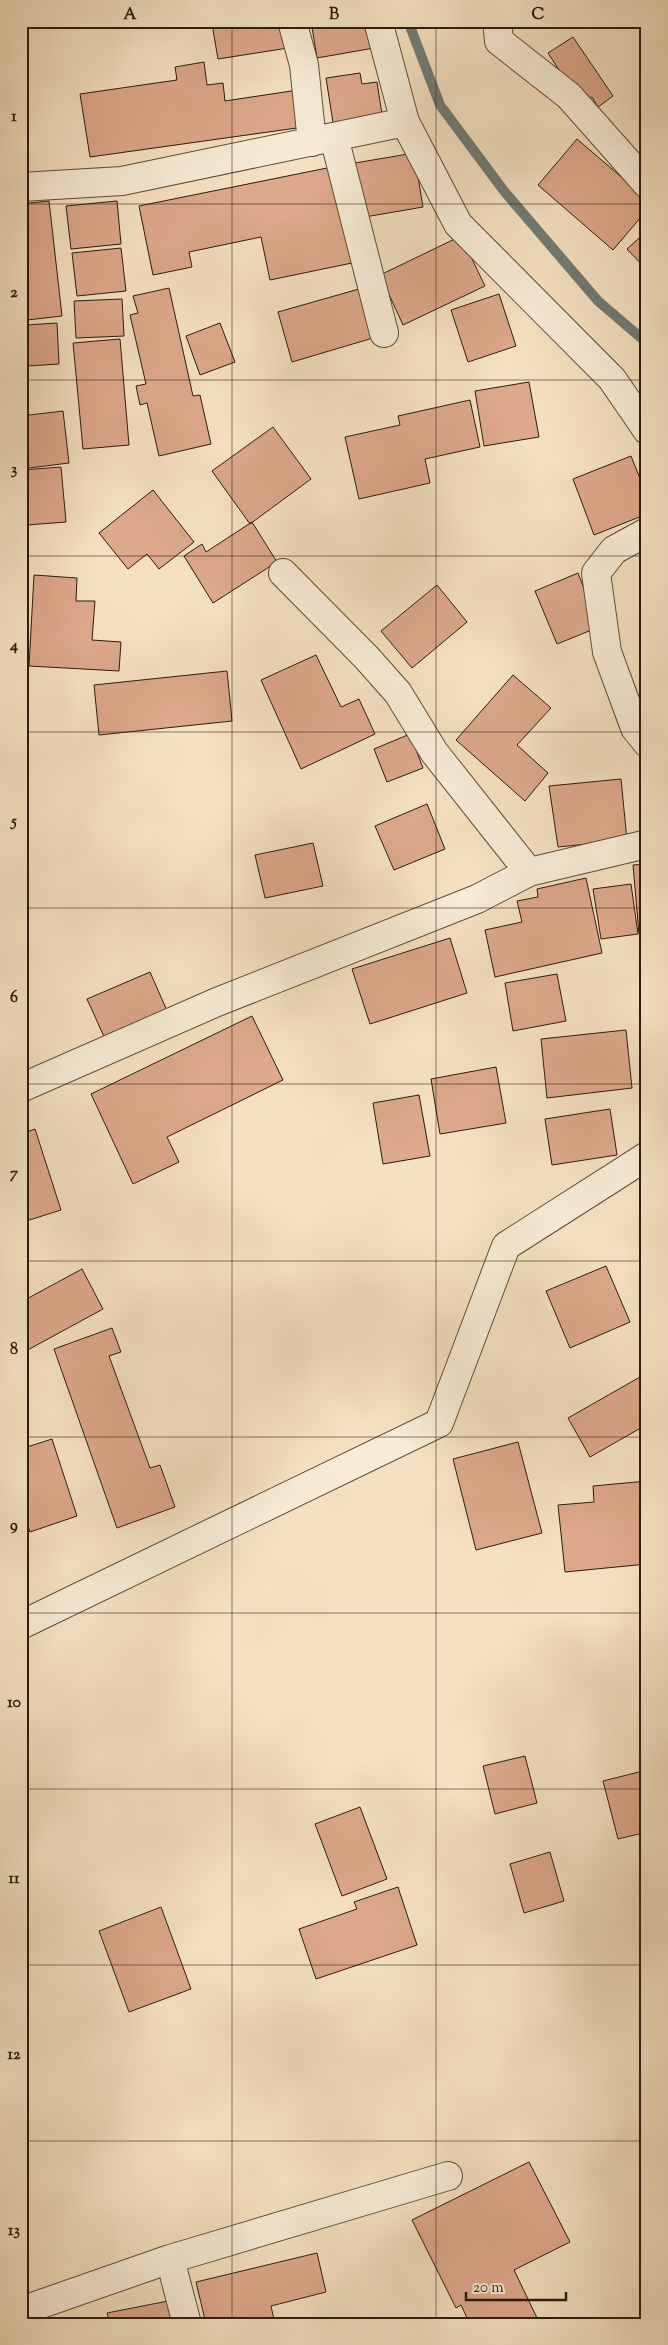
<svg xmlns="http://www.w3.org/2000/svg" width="668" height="2345" viewBox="0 0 668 2345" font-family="'Sorts Mill Goudy',serif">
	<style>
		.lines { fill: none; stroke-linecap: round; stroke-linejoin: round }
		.stream { stroke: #707c75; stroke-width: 10 }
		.building { fill: #dda88b; stroke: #2c1b0e }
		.minor-casing { stroke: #5e4c3b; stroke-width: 30 }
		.minor { stroke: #f8ecd7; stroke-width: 28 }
		.grid { fill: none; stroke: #2c1b0e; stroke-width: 1; stroke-opacity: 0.55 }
		.neatline { fill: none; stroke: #2c1b0e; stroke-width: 2 }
		.grid-label { font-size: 16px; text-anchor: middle; font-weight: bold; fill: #2c1b0e }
	</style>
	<rect width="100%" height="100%" fill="#f5e1c2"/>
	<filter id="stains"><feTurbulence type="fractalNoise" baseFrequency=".004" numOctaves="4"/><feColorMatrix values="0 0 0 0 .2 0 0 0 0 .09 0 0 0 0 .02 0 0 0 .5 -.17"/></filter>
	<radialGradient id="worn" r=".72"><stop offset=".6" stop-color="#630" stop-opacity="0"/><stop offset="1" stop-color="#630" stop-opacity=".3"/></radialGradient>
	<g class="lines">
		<path class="stream" d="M408,21l32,84 64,86 94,110 49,42"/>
	</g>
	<path class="building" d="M68,21h35l-34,5z
		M231,21h52l5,27 -70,11 -6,-35z
		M311,21h58l5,27 -57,10z
		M573,37l40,59 -15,11 -6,-10 -11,7 -33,-51z
		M204,62l3,23 16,-2 2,18 73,-11 6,37 -214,30 -10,-63 97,-14 -2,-13z
		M360,73l2,11 15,-2 6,39 -49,8 -8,-51z
		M577,139l70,60v11l-34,40 -75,-65z
		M414,153l9,54 -58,10 -10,-54z
		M332,167l20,96 -82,17 -9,-43 -72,15 3,15 -39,8 -14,-69z
		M49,201l13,115 -35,4 -2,-18h-4v-98z
		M117,201l4,43 -50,5 -5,-43z
		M647,231v39l-20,-21z
		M461,236l24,50 -82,39 -23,-50z
		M121,248l5,43 -49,5 -5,-43z
		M169,288l24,108 7,-1 11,49 -52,12 -12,-53 -7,2 -4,-19 10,-2 -16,-69 8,-2 -5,-17z
		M359,289l14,49 -81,24 -14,-50z
		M499,294l17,52 -48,16 -17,-52z
		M122,299l2,37 -48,2 -2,-37z
		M57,323l2,41 -31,2 -2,-41z
		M220,323l15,39 -35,13 -14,-39z
		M120,339l9,106 -46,4 -10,-106z
		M529,382l10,55 -55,9 -9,-55z
		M470,400l10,47 -55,12 5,24 -71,16 -14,-62 55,-12 -2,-9z
		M63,411l6,52 -48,6v-53z
		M273,427l38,52 -61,45 -38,-53z
		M631,456l16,40v18l-53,21 -21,-56z
		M61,467l5,55 -39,3 -5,-55z
		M21,485l5,39 -5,1z
		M153,490l41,52 -35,27 -12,-15 -19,15 -29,-36z
		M252,522l25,40 -64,41 -29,-47 18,-12 4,8z
		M578,573l21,54 -42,17 -22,-53z
		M34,575l43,3 -1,23h19l-3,39 29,2 -2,29 -90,-5z
		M437,585l30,37 -55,46 -31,-37z
		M316,655l25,52 18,-8 16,35 -74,35 -40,-89z
		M227,671l5,50 -133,14 -5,-50z
		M513,675l38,33 -34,37 31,28 -23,28 -69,-61z
		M410,734l13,34 -36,14 -13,-33z
		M621,779l6,61 -69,7 -9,-61z
		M427,804l18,45 -51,21 -19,-44z
		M313,843l10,43 -58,12 -10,-43z
		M647,864v69l-8,1 -6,-69z
		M586,878l16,75 -107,24 -10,-47 37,-8 -5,-21 21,-4 -1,-8z
		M631,884l7,50 -37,5 -8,-50z
		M450,938l17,55 -97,31 -18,-55z
		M150,972l18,41 -62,28 -19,-42z
		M557,974l9,47 -53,10 -8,-48z
		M252,1016l31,64 -116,57 12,25 -46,22 -42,-90z
		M626,1030l6,58 -85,10 -6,-59z
		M21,1047l7,18 -7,3z
		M496,1067l10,56 -66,11 -9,-55z
		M419,1095l11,61 -47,8 -10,-61z
		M610,1109l7,46 -65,10 -7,-46z
		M35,1129l26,81 -38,12 -2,-7v-81z
		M606,1266l24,56 -60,26 -24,-57z
		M82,1269l21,40 -79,43 -3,-6v-44z
		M112,1328l9,24 -12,4 41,112 10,-3 15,42 -58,21 -63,-179z
		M647,1373v67l-2,1 -6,-12 -49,28 -22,-39z
		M52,1439l25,77 -47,16 -9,-25v-58z
		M518,1442l24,91 -66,17 -23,-91z
		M647,1481v83l-82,8 -7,-67 36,-3 -1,-16z
		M525,1756l12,47 -42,11 -12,-48z
		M647,1770v62l-29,7 -15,-58z
		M360,1807l27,72 -45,17 -27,-72z
		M550,1852l14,49 -40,12 -14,-49z
		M398,1887l19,58 -101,34 -17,-50 58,-20 -3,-7z
		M161,1907l30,82 -62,23 -30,-81z
		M529,2162l41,80 -56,28 24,50 -8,4h-60l-9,-19 -5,3 -44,-88z
		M317,2253l9,39 -55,14 4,18h-69l-10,-42z
		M168,2301l4,23h-62l-3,-11z"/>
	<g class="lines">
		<defs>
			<path id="minor" d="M292,21l12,44 8,77
				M378,21l27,101
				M497,21l2,20 70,55 78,88
				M334,137l50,196
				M21,187l101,-6 283,-59 53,102 154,155 35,51
				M647,532l-33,18 -18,23 11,79 28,76 12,15
				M283,573l84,85 31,35 36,59 95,120
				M21,1088l196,-86 260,-103 52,-27 118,-28
				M21,1625l418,-202 67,-177 141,-90
				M170,2259l17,65
				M21,2311l149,-52 278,-83"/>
		</defs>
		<use href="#minor" class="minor-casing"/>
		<use href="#minor" class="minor"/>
	</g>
	<path class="grid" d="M232,21v2303M436,21v2303M21,204h626M21,380h626M21,556h626M21,732h626M21,908h626M21,1084h626M21,1261h626M21,1437h626M21,1613h626M21,1789h626M21,1965h626M21,2141h626"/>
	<rect width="668" height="2345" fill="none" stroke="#f5e1c2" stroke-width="55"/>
	<path d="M466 2292v8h100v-8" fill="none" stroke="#2c1b0e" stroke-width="2.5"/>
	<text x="473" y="2292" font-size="15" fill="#2c1b0e" stroke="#f8ecd7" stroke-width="4" paint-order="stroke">20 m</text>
	<rect x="28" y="28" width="612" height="2290" class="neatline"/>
	<g class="grid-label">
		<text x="130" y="19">A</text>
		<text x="334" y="19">B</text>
		<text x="538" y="19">C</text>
		<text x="14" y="121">1</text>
		<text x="14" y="297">2</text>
		<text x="14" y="474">3</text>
		<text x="14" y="650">4</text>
		<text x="14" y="826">5</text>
		<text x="14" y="1002">6</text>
		<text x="14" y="1178">7</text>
		<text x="14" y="1354">8</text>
		<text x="14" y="1530">9</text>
		<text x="14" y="1707">10</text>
		<text x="14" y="1883">11</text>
		<text x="14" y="2059">12</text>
		<text x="14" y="2235">13</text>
	</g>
	<rect width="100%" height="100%" filter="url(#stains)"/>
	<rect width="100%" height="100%" fill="url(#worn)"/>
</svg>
